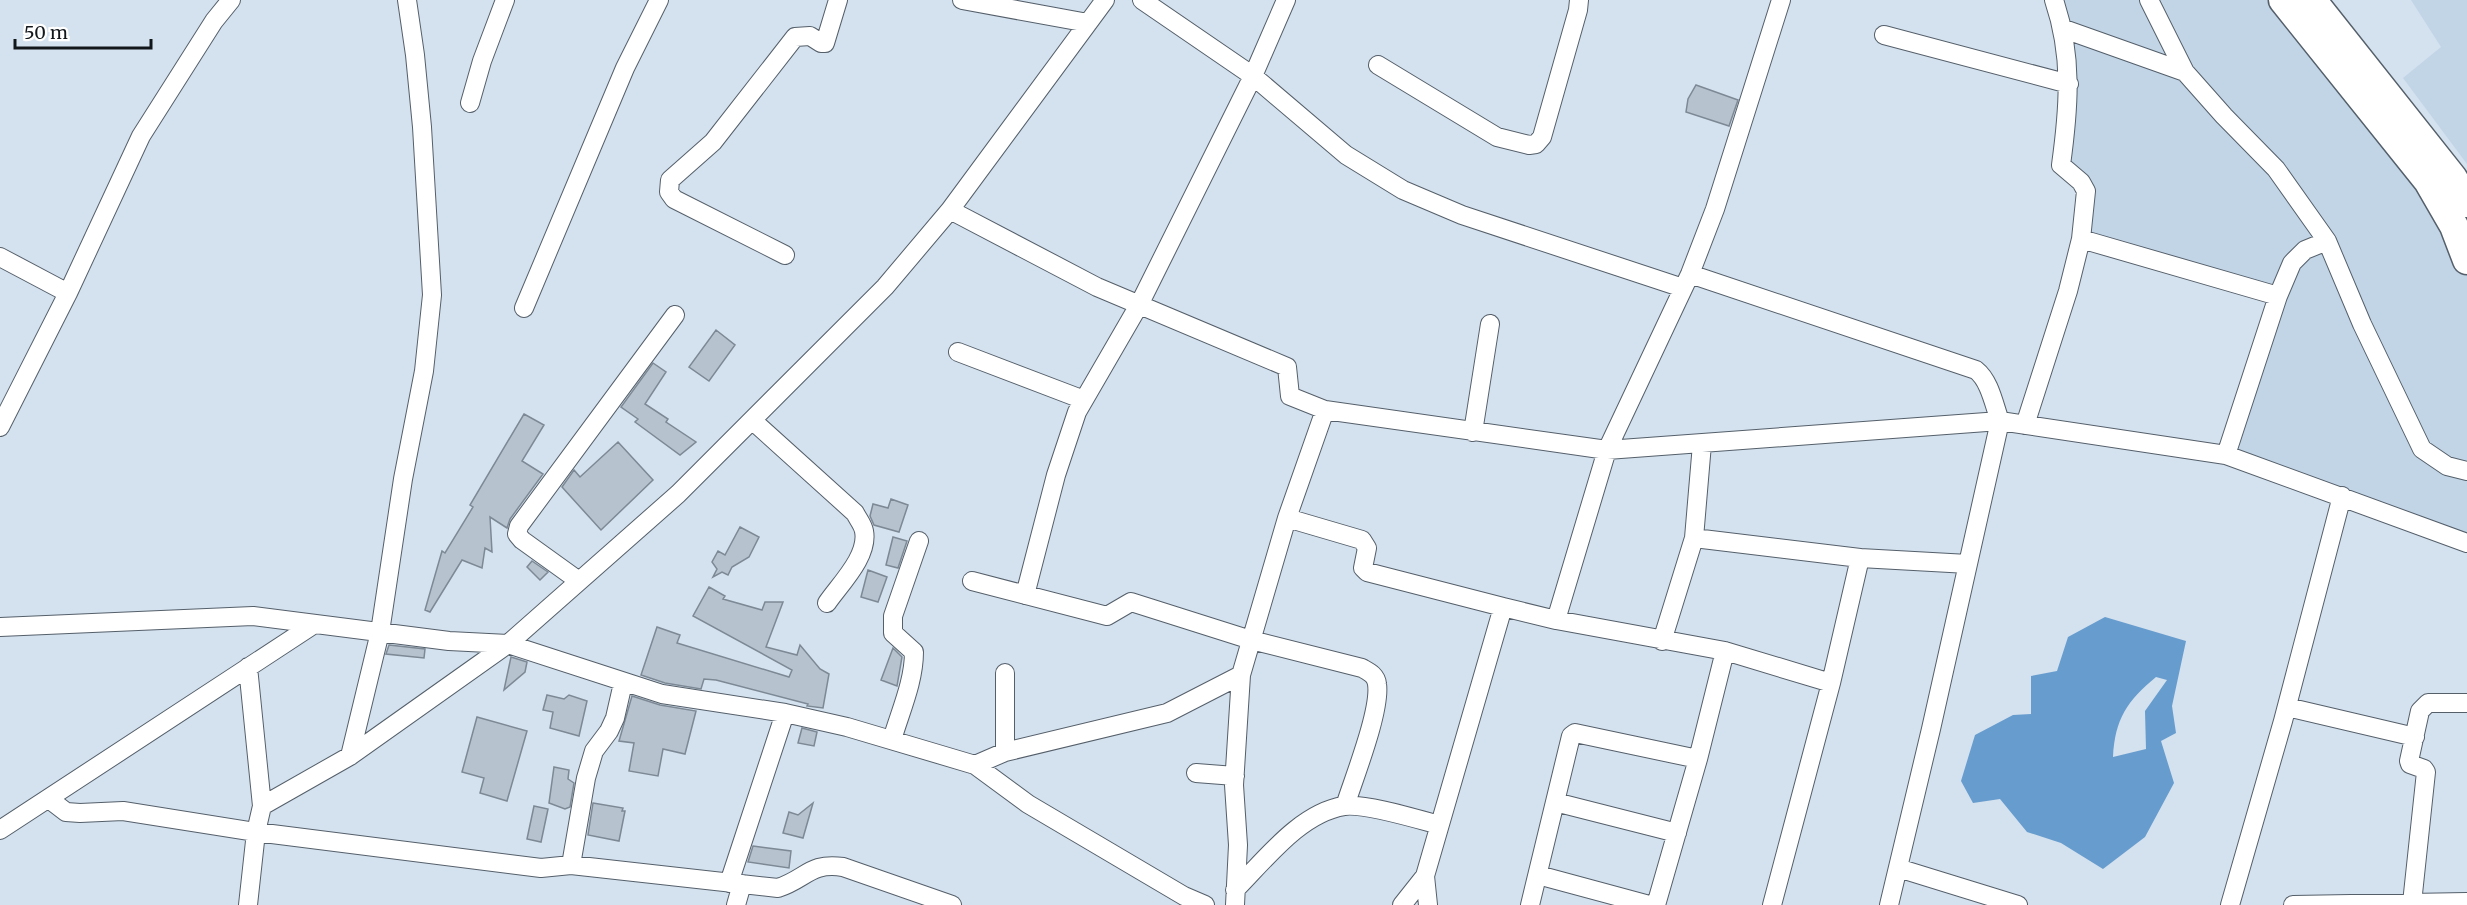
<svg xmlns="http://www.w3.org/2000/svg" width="2467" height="905" viewBox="0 0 2467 905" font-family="Merriweather,serif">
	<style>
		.built { fill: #c2d5e7 }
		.water { fill: #679cce; fill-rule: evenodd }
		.building { fill: #b6c3cf; stroke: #7d8995; stroke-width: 1.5 }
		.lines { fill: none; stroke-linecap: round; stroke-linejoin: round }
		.street-casing { stroke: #545f6a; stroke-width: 20 }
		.primary-casing { stroke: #545f6a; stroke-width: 31 }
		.street { stroke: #fff; stroke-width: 18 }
		.primary { stroke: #fff; stroke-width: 28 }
	</style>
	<rect width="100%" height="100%" fill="#d4e1ee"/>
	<path class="built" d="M2054,0h229l184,260v283l-241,-88 52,-159 -197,-57 5,-48 -19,-19z
		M2411,0h56v164l-64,-86 38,-31z"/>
	<path class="water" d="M2105,617l81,24 -14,65 4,27 -15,8 13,42 -29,54 -42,32 -42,-26 -34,-11 -27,-33 -27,4 -12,-22 14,-46 38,-20 18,-1v-38l26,-5 11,-34zM2156,677l11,3 -22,31 1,38 -33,8c2,-38 14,-56 43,-80z"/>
	<path class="building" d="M1696,85l42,15 -9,26 -43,-14 2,-13z
		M716,330l19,15 -26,36 -20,-14z
		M653,363l13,9 -21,32 23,15 -2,3 30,20 -16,13 -45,-33 3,-3 -17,-12z
		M524,414l20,11 -22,36 21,13 -33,45 -3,9 -17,-11 2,35 -7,-4 -3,20 -20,-8 -32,52 -5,-2 17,-59 3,2 28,-46 -3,-2z
		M618,442l35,38 -52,50 -39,-43 12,-17 6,7z
		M891,499l17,6 -9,27 -25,-7 -4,-9 3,-12 15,4z
		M740,527l19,10 -10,20 -17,10 -4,8 -6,-3 -9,5 4,-8 -5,-7 6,-11 7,4z
		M893,537l14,4 -9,27 -12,-3z
		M532,561l16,11 -8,8 -13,-13z
		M868,570l19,7 -9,25 -17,-5z
		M709,587l16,9 -2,3 39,11 3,-8h18l-17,45 31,8 3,-10 20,24 9,5 -6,34 -16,-2 1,-2 -92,-24 -12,-1 -3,10 -36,-6 -24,-8 16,-48 23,8 -3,8 112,34 3,-7 -99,-54z
		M389,645l36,4 -1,9 -38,-4z
		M893,648l9,9 -5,29 -16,-6z
		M511,657l16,5 -2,10 -21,18z
		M547,695l17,4 5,-4 18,6 -8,35 -29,-8 3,-16 -10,-2z
		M632,696l28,9 36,6 -11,43 -22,-5 -5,27 -29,-5 5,-28 -15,-2z
		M477,717l50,14 -20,70 -27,-8 4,-15 -22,-6z
		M802,728l15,4 -3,14 -16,-3z
		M554,767l15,3 -1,9 6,4 -4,24 -5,2 -16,-6z
		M593,803l30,5 -1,3h3l-6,30 -31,-6z
		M813,803l-10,35 -20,-5 6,-21 9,3z
		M534,806l14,3 -7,33 -14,-3z
		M753,846l38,5 -2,17 -41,-6z"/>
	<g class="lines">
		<defs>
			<path id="street" d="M962,0l126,23
				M1142,0l111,76 93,79 57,35 59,25 221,73
				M2149,0l36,72 39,44 52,53 51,72 35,83 60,125 25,17 20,5
				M2064,29l121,43
				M1884,35l185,49
				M1378,65l119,72 32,8 7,-1 6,-7 36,-127 1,-10
				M470,103l12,-42 23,-61
				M950,210l147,77 190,80 3,29 35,14 282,40 393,-29 226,34 241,88
				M2081,239l197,57
				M785,255l-111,-56 -5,-7 1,-12 43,-38 82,-105 15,-1 11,7h4l13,-43
				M0,257l68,36
				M1690,274l286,96c14,11 18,35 24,51l-69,308 -42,176
				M524,308l101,-240 34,-68
				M958,352l126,48
				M752,420l103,93c3,6 8,12 9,18 5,25 -24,53 -37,72
				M2025,425l43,-134 13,-52 5,-48 -5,-9 -20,-17c8,-58 12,-109 -7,-165
				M0,427l68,-134 73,-157 73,-115 17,-21
				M1473,432l17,-108
				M2226,455l52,-159 14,-33 13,-13 22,-9
				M1287,518l75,22 5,8 -4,20 4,4 136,35
				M1694,538l8,-94
				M1860,558l108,6
				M579,581l-57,-41 -5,-6 2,-8 156,-211
				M972,581l135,35 24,-14 120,38 111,28c7,4 14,7 15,16 4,26 -23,94 -32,122
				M1025,595l31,-120 21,-63 62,-107 114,-229 33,-76
				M1556,620l169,31 106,32 29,-125 -166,-20 -32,103
				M0,627l253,-11 196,25 59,3 154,50 123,19 62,14 128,38 53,39 156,92 21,9
				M248,667l14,139
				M2287,707l128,30
				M892,740c8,-28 22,-58 22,-88l-21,-19v-17l26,-75
				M1005,752v-79
				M350,756l30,-124 23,-153 21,-108 8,-76 -10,-168 -7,-72 -8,-55
				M975,765l30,-13 162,-39 74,-38
				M1196,773l39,3
				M49,799l17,13 14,1 43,-2 133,21 285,36 30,-3 207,23c28,-9 32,-26 65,-21l109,38
				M1555,802l122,31
				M0,830l313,-205
				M571,865l15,-87 8,-27 15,-20 6,-13 8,-35
				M1898,868l120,37
				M1538,875l111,30
				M729,883l56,-170
				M1235,890c30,-30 65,-77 109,-84 21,-3 73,13 95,19
				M2412,903l14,-131 -2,-3 -14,-5 -1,-3 11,-50 8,-8h39
				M248,905l8,-73 6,-26 88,-50 158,-112 170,-150 207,-207 65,-77 155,-210
				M736,905l6,-21
				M1235,905l3,-60 -4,-60 7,-110 46,-157 38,-108
				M1402,905l23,-29
				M1428,905l-3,-29 78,-269 53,13 51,-170 83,-176 25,-65 66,-209
				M1530,905l41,-169 4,-3 123,26 27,-108
				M1656,905l42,-146
				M1772,905l59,-222
				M2230,905l53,-184 59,-225
				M2293,905l174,-3"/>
			<path id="primary" d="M2283,0l145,181 26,45 13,34
				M2312,0l141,178 14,25"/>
		</defs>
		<use href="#street" class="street-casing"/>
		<use href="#primary" class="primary-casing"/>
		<use href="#street" class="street"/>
		<use href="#primary" class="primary"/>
	</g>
	<path d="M15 39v9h136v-9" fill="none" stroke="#12171b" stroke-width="3"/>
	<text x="24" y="39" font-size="18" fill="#12171b" stroke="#ffffff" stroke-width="4.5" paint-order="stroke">50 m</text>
</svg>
